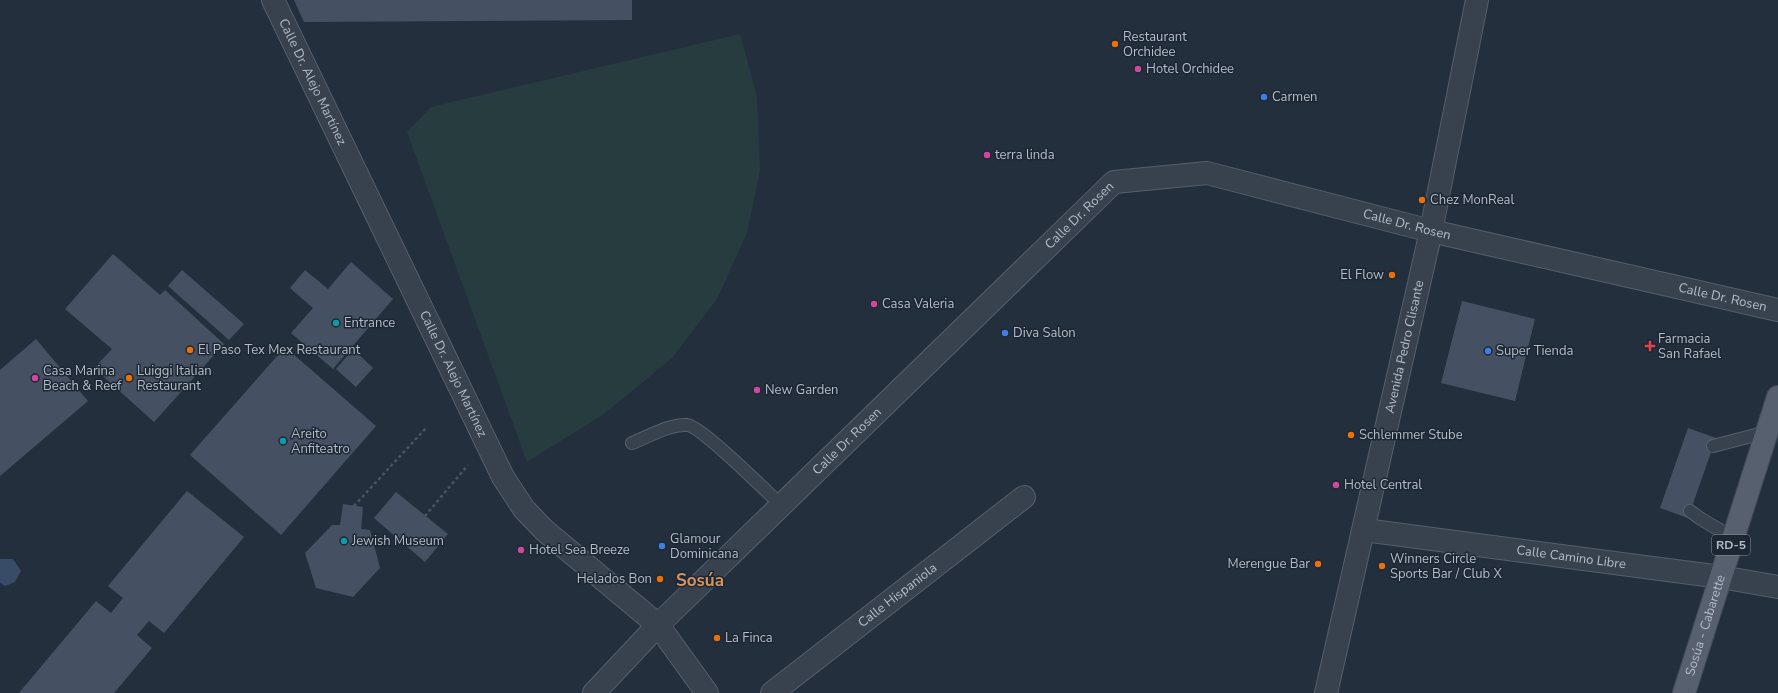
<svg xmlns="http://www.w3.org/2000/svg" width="1778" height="693" viewBox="0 0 1778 693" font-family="'Nunito Sans',sans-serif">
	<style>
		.green { fill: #263c3f }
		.water { fill: #394c67 }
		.building { fill: #455162 }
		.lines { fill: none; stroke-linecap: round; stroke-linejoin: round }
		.service-casing { stroke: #565f6c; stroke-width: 14 }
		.minor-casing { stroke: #565f6c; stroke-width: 24 }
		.primary-casing { stroke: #414a57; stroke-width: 24 }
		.path { stroke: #44595c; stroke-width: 2.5; stroke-dasharray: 3 3; stroke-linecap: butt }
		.service { stroke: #38414e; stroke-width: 12 }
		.minor { stroke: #38414e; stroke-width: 22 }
		.primary { stroke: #56606e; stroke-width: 22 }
		.food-dot { fill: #e8710a; stroke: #1d2633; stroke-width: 1.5 }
		.hotel-dot { fill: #d1479c; stroke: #1d2633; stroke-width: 1.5 }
		.shop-dot { fill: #3f7fe0; stroke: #1d2633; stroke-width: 1.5 }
		.culture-dot { fill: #0f9aa8; stroke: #1d2633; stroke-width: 1.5 }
		.health-dot { fill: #e0444e; stroke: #1d2633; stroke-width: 1.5 }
		.labels { text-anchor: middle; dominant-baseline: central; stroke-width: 3; stroke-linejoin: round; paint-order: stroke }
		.shield { fill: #1d2633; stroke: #878f9c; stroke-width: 1 }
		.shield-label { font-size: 12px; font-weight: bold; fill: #b4bcc9 }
		.poi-label { font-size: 13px; fill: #b4bcc9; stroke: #1d2633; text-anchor: start }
		.street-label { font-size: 13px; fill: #b4bcc9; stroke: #1d2633 }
		.district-label { font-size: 17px; font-weight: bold; fill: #d59563; stroke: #1d2633 }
	</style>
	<rect width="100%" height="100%" fill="#242f3e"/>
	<path class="green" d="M740,34l17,62 3,74 -13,63 -30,66 -45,59 -68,56 -77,48 -120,-330 24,-25z"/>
	<path class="water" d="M0,559h13l8,12 -6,11 -10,4 -5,-3z"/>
	<path class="building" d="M294,0h338v20l-328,2z
		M113,254l47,41 5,-5 59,54 -70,78 -60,-54 18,-19 -47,-40z
		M351,262l42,37 -60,70 -42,-36 22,-25 -23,-20 15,-18 23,19z
		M182,270l62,54 -15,16 -61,-54z
		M1462,301l73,18 -20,82 -74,-18z
		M36,339l52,62 -88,75v-106z
		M285,347l91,79 -95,109 -91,-80z
		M353,349l20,19 -17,19 -20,-18z
		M1688,428l28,10 -28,80 -28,-10z
		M187,491l57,46 -80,96 -15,-12 -12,14 15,13 -38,45h-95l77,-92 15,12 12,-15 -15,-12z
		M396,492l52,42 -23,28 -51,-44z
		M343,504l20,3 -2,22 9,1 10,38 -27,29 -37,-9 -11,-35 27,-28h8z"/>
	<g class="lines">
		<defs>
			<path id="service" d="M632,443c16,-6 37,-19 55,-18 14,1 80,67 95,81
				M1713,446l54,-14
				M1690,511l11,8 32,19"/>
			<g id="minor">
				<path id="s1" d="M273,0l230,477 21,32 20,21 114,95 49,68"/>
				<path id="s2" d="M1364,530l357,47 57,10"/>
				<path id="s3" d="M594,693l64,-68 456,-443 93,-9 224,58 347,79"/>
				<path id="s4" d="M772,693l252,-196"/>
				<path id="s5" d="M1326,693l105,-462 46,-231"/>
			</g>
			<g id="primary">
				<path id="s6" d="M1684,693l94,-296"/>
			</g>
		</defs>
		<use href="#service" class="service-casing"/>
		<use href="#minor" class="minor-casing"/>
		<use href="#primary" class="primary-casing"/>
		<path class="path" d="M354,506l72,-78
			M425,516l43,-51"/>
		<use href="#service" class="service"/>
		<use href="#minor" class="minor"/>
		<use href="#primary" class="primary"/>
	</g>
	<g class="food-dot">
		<circle cx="1115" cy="44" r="4"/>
		<circle cx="1422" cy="200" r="4"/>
		<circle cx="1392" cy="275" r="4"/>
		<circle cx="190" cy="350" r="4"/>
		<circle cx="129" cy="378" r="4"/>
		<circle cx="1351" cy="435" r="4"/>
		<circle cx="1318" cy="564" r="4"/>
		<circle cx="1382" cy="566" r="4"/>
		<circle cx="660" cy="579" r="4"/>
		<circle cx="717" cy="638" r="4"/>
	</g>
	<g class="hotel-dot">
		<circle cx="1138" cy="69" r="4"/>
		<circle cx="987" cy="155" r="4"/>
		<circle cx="874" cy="304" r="4"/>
		<circle cx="35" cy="378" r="4"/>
		<circle cx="757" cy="390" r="4"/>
		<circle cx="1336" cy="485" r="4"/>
		<circle cx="521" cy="550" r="4"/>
	</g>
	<g class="shop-dot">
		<circle cx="1264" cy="97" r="4"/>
		<circle cx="1005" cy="333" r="4"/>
		<circle cx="1488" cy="351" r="4"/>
		<circle cx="662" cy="546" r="4"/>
	</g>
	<g class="culture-dot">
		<circle cx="336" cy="323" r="4"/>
		<circle cx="283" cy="441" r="4"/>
		<circle cx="344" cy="541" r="4"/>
	</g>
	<path class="health-dot" d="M1648 340h4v4h4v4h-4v4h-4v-4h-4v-4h4z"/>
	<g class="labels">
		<rect class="shield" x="1712" y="535" width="38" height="20" rx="3"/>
		<g class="shield-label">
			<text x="1731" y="545">RD-5</text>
		</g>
		<g class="poi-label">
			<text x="1123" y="37">Restaurant<tspan x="1123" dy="15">Orchidee</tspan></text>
			<text x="1146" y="69">Hotel Orchidee</text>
			<text x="1272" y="97">Carmen</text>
			<text x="995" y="155">terra linda</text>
			<text x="1430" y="200">Chez MonReal</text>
			<text x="1384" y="275" text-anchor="end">El Flow</text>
			<text x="882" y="304">Casa Valeria</text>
			<text x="344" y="323">Entrance</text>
			<text x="1013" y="333">Diva Salon</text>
			<text x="1658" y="339">Farmacia<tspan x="1658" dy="15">San Rafael</tspan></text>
			<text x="198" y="350">El Paso Tex Mex Restaurant</text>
			<text x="1496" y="351">Super Tienda</text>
			<text x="43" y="371">Casa Marina<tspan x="43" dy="15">Beach &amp; Reef</tspan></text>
			<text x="137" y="371">Luiggi Italian<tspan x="137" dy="15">Restaurant</tspan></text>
			<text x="765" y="390">New Garden</text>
			<text x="291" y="434">Areito<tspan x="291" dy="15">Anfiteatro</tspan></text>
			<text x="1359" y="435">Schlemmer Stube</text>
			<text x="1344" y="485">Hotel Central</text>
			<text x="670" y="539">Glamour<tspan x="670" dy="15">Dominicana</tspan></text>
			<text x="352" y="541">Jewish Museum</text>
			<text x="529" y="550">Hotel Sea Breeze</text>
			<text x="1390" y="559">Winners Circle<tspan x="1390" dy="15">Sports Bar / Club X</tspan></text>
			<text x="1310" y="564" text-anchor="end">Merengue Bar</text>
			<text x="652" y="579" text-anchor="end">Helados Bon</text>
			<text x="725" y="638">La Finca</text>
		</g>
		<g class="street-label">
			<text stroke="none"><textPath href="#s1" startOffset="91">Calle Dr. Alejo Martínez</textPath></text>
			<text stroke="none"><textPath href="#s3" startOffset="681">Calle Dr. Rosen</textPath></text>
			<text stroke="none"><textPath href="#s3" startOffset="1029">Calle Dr. Rosen</textPath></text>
			<text stroke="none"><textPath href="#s3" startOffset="1353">Calle Dr. Rosen</textPath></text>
			<text stroke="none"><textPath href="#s5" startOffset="355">Avenida Pedro Clisante</textPath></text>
			<text stroke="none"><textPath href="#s1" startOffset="415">Calle Dr. Alejo Martínez</textPath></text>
			<text stroke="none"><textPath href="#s3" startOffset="357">Calle Dr. Rosen</textPath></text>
			<text stroke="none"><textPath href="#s2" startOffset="209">Calle Camino Libre</textPath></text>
			<text stroke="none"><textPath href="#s4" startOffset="159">Calle Hispaniola</textPath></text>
			<text stroke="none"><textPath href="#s6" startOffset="71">Sosúa - Cabarette</textPath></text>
		</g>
		<g class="district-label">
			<text x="700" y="580">Sosúa</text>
		</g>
	</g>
</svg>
